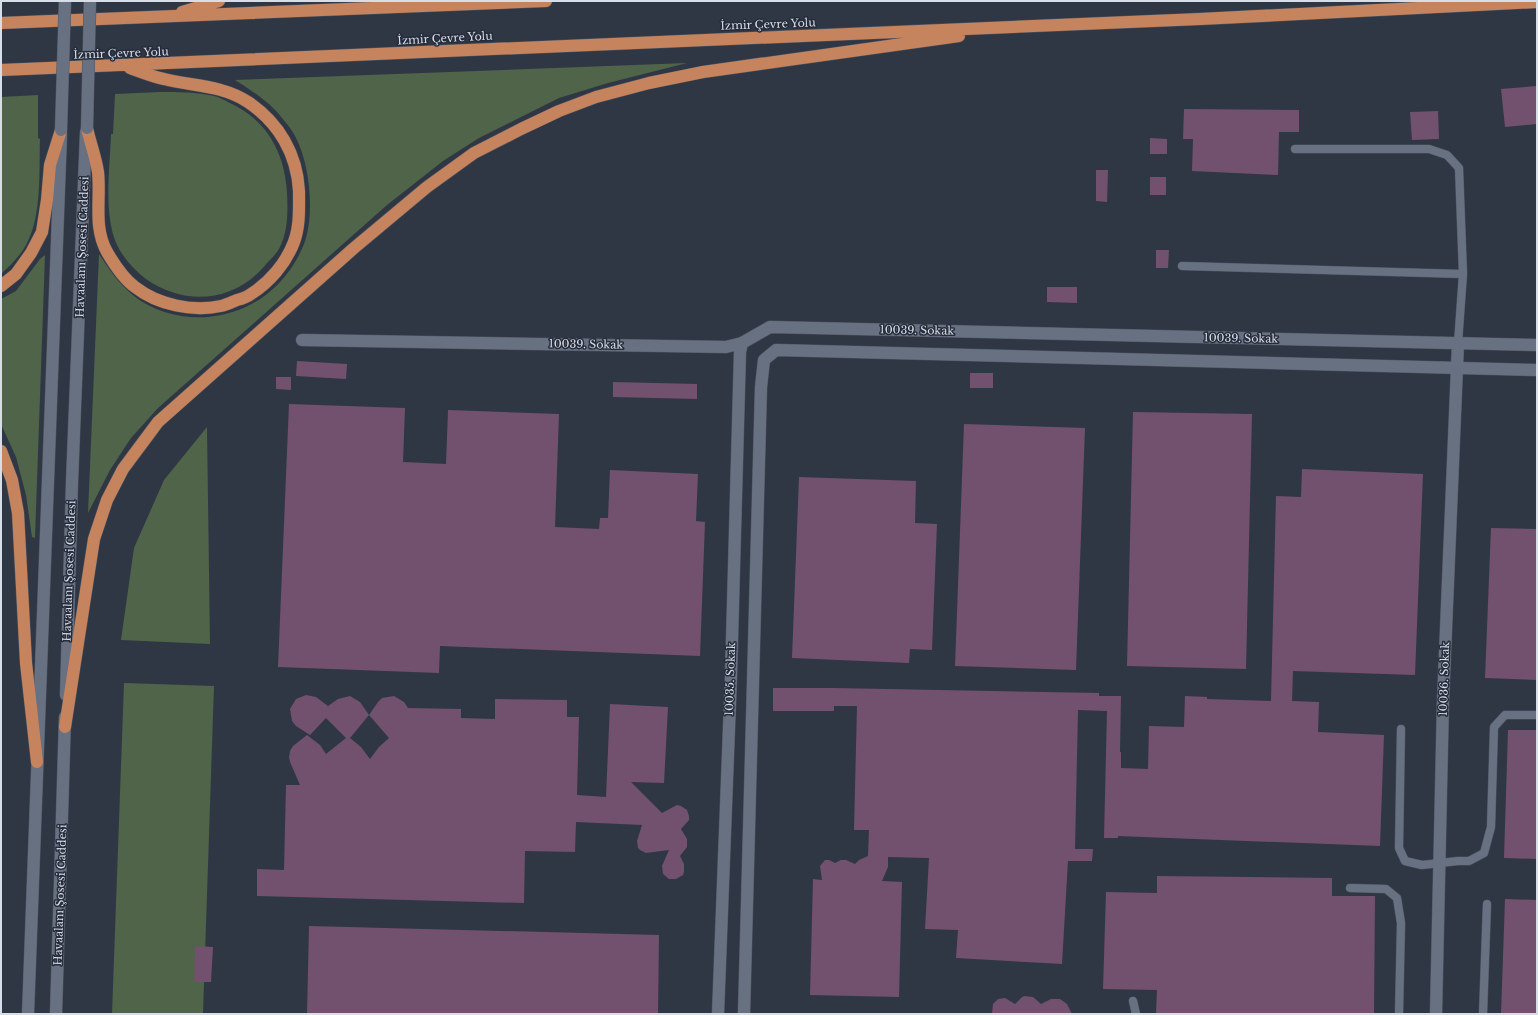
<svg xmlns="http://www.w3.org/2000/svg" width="1538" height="1015" viewBox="0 0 1538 1015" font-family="'Libre Baskerville',serif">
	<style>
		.green { fill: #4f6449 }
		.building { fill: #72516e; fill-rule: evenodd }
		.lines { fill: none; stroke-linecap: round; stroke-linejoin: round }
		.service-casing { stroke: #4d5460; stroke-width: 9 }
		.minor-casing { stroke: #4d5460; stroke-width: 13 }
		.tertiary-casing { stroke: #4d5460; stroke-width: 13 }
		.motorway-casing { stroke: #4d5460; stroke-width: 13 }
		.service { stroke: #687182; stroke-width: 8 }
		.minor { stroke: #687182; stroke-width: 12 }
		.tertiary { stroke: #687182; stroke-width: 12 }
		.motorway { stroke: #c5845e; stroke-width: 12 }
		.secondary-bridge-casing { stroke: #4d5460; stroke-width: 13; stroke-linecap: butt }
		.secondary-bridge { stroke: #687182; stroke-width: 12 }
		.labels { text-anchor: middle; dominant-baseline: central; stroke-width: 3; stroke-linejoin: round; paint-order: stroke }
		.street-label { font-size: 11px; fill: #d8dee7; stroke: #252c3b }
	</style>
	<rect width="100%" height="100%" fill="#2f3745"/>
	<path class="green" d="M687,63l-79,20 -49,15 -80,40 -36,23 -56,44 -229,203 -27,30 -21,32 -22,43 11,-259c10,15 20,30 35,42 20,16 48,23 74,21 44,-4 79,-31 96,-73 11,-29 6,-79 -8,-106 -3,-7 -9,-14 -14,-20 -12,-16 -30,-27 -47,-38z
		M160,92c18,0 37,0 54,4 5,1 10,4 14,6 38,17 57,50 59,91 1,19 1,39 -8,56 -3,5 -8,10 -12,14 -31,39 -81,44 -121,16 -12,-9 -22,-20 -29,-34 -14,-30 -7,-78 -6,-111h2l2,-40z
		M38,95v43l2,1c-1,31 2,76 -13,104 -6,12 -16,22 -26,31v-177z
		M45,255l-10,283 -3,-1 -6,-42 -10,-38 -15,-33v-125l15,-8 24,-32z
		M207,427l3,217 -89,-4 13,-92 30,-68z
		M124,683l90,3 -11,328h-91z"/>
	<path class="building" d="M1537,86v38l-32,3 -4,-38z
		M1184,109l115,1v22h-20l-1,43 -86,-4 1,-32h-10z
		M1438,111l1,28 -27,1 -2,-28z
		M1150,138l17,1v15h-17z
		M1096,170h12l-1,32 -11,-1z
		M1150,177h16v18h-16z
		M1156,250h13l-1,18h-12z
		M1047,287h30v16l-30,-1z
		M297,361l50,3 -1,15 -50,-3z
		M970,373h23v15h-23z
		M276,377h15v13l-15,-1z
		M613,382l84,2v15l-84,-2z
		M289,404l116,4 -2,54 43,2 2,-54 111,4 -4,113 44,2 1,-11h8l2,-48 88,4 -2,47 9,1 -5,134 -260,-10 -1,27 -161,-6z
		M1133,412l119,2 -6,255 -119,-3z
		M964,424l121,4 -9,242 -121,-4z
		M1302,469l121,5 -8,201 -122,-4 -1,30 27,1 -1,30 66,3 -4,111 -262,-10v2h-14l3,-127 -29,-1 -3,139h18l-1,12h-24l-6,103 -106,-6 2,-28 -33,-1 4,-71 -41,-1v10l-6,14 20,1 -3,115 -89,-2 3,-116 9,1 -2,-14 5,-6h4l6,3 6,-3h5l9,4 4,-4 9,-4 1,-26h-15l3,-124h-23v5h-61v-23h61l265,5v3h22l-1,56h1v16l27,1 1,-43 35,1 1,-31 22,1v2l64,2 5,-205 25,1z
		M799,477l117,4 -1,42 22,1 -5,126 -22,-1 -1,14 -117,-5z
		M1491,528l46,1v151l-52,-2z
		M306,695l10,2 12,9 10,-7 12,-3 10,6 9,13 9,-13 4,-4 12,-2 10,6 4,6 53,1v9l34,1v-20l72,1v17h12l-2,78 29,2 4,-93 58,3 -4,76 -33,-1 31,31 15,-8 4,1 6,4 2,6v4l-8,9 6,10v8l-7,9 4,8v8l-1,3 -7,4h-7l-6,-5 -1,-8 7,-16 -23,3 -6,-3 -2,-2 -1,-7 5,-16 -66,-3 -1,30 -50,-1 -1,52 -267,-7v-27l27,1 2,-85h14l-10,-23 -1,-5 1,-6 3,-5 14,-11 13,10 6,9 20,-16 -20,-20 -16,17 -14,-9 -4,-5 -2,-12 6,-10zM369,715l20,23 -10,9 -9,12 -9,-12 -11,-9z
		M1508,730h29v129l-33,-1z
		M1157,876l175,2v18h43l-1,118 -218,-1 1,-23 -54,-1 3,-97 51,1z
		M1505,899l32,1v114h-36z
		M309,926l350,9 -1,79h-351z
		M195,946l18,1 -2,35h-17z
		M1024,996l9,1 8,7 10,-5h9l7,5 5,10h-80l1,-10 5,-5 7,-1 10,6 6,-6z"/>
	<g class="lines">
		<defs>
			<path id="service" d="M1295,149h134l18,6 12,13 4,106 -5,69
				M1182,266l281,8
				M1401,729l-2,119 6,13 17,4 36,-4h11l15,-8 7,-26 3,-100 11,-12h32
				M1350,888l36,1 11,9 4,25 -2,91
				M1133,1001l3,13
				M1483,1014l4,-110"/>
			<path id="minor" d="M302,340l424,7 16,-4
				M1436,1014l7,-313 15,-358"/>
			<path id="tertiary" d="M66,695l6,-213 14,-350
				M28,1014l33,-879
				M56,1014l9,-297
				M718,1014l13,-338 9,-324 2,-9 28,-16 767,18
				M744,1014l17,-627 3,-27 12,-10 761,20"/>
			<path id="motorway" d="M182,12l37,-11
				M1,23l545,-22
				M1,70l1199,-51 337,-17
				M87,128c3,14 9,30 11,44 3,27 -5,55 9,80 7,12 17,27 28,35 23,18 58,25 86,19 5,-1 11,-4 16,-6 4,-1 10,-3 14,-6 19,-12 35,-31 43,-52 6,-16 5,-34 5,-51 -2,-37 -20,-68 -51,-89 -26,-17 -56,-16 -84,-23 -11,-2 -23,-7 -34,-11
				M1,286l15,-12 15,-21 11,-21 5,-32 3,-35 11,-35
				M1,451l11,29 6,33 8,150 11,99
				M65,727l29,-188 13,-39 16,-31 35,-47 196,-174 73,-61 47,-34 47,-24 38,-18 37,-14 53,-14 54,-11 256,-36"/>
		</defs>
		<use href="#service" class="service-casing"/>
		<use href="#minor" class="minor-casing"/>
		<use href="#tertiary" class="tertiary-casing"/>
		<use href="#motorway" class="motorway-casing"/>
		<use href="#service" class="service"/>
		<use href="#minor" class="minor"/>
		<use href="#tertiary" class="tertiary"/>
		<use href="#motorway" class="motorway"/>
		<defs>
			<path id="secondary-bridge" d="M87,128l3,-127
				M61,130l4,-129"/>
		</defs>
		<use href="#secondary-bridge" class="secondary-bridge-casing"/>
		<use href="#secondary-bridge" class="secondary-bridge"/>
	</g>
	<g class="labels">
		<g class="street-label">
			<text transform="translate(768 24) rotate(-2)">İzmir Çevre Yolu</text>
			<text transform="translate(445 38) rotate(-3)">İzmir Çevre Yolu</text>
			<text transform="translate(121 53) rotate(-2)">İzmir Çevre Yolu</text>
			<text transform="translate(82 247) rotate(-88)">Havaalanı Şosesi Caddesi</text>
			<text transform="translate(917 330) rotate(1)">10039. Sokak</text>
			<text transform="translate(1241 338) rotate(1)">10039. Sokak</text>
			<text transform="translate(586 344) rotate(1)">10039. Sokak</text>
			<text transform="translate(69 571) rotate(-88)">Havaalanı Şosesi Caddesi</text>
			<text transform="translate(730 679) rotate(-88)">10035. Sokak</text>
			<text transform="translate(1444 679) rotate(-88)">10036. Sokak</text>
			<text transform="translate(60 895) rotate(-88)">Havaalanı Şosesi Caddesi</text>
		</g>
	</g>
	<rect width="1538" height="1015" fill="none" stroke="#d8dee7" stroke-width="4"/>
</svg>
